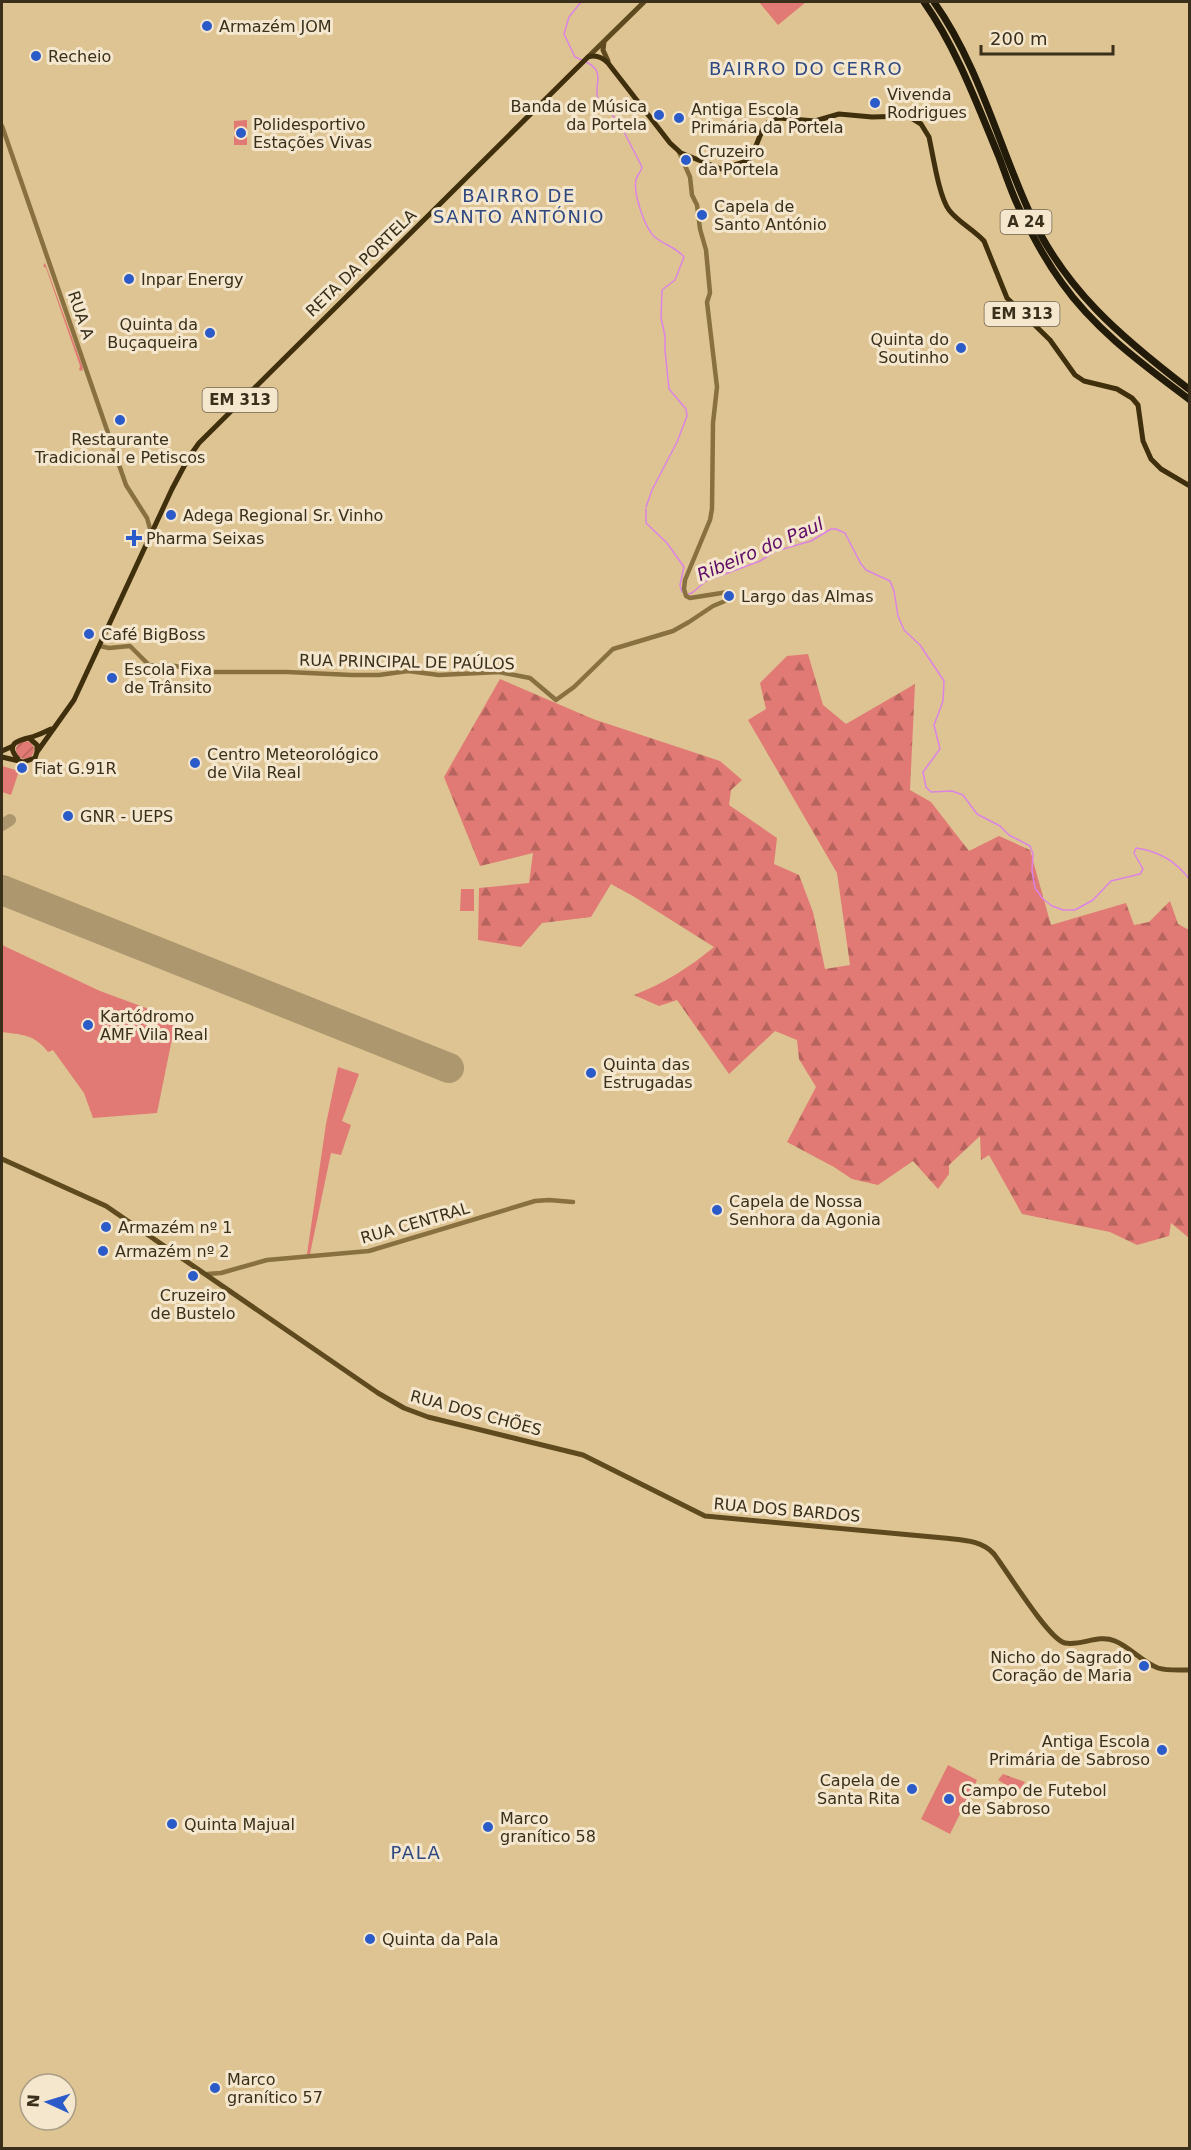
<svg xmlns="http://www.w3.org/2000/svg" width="1191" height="2150" viewBox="0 0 1191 2150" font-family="'DejaVu Sans',sans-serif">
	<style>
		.grass { fill: #e17974 }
		.forest { fill: url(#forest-firs) }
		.park { fill: url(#park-crowns) }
		.garden { fill: url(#garden-furrows) }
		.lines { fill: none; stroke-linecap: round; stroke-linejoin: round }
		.stream { stroke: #db84e4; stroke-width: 1.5 }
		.taxiway { stroke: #ac976e; stroke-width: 12 }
		.runway { stroke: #ac976e; stroke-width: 30 }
		.tertiary { stroke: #897040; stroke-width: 4.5 }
		.secondary { stroke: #5e4a1e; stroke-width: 5 }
		.primary { stroke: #3f2f0c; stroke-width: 5 }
		.motorway { stroke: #231b09; stroke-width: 7 }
		.poi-dot { fill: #2b5ac9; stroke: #f4e7ce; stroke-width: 2 }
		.labels { text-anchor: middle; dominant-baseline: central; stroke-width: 6; stroke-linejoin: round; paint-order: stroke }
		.shield { fill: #f4e7ce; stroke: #716651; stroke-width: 1.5 }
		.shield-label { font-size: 15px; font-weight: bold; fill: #392f1b }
		.poi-label { font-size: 16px; fill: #392f1b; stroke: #f4e7ce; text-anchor: start }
		.street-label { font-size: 16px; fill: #392f1b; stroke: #f4e7ce }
		.neighbourhood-label { font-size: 18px; letter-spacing: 1.5px; fill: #2e4881; stroke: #f4e7ce }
		.water-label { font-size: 18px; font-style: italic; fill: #5e0b67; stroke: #f4e7ce }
	</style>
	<defs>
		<pattern id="forest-firs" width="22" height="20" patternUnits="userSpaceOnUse" patternTransform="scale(1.5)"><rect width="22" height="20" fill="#e17974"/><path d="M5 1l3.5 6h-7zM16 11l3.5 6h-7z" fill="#b7645e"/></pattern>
		<pattern id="park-crowns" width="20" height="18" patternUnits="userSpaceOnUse" patternTransform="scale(1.5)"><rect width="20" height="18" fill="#e17974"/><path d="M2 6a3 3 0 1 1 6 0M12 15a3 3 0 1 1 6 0" fill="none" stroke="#b7645e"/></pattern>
		<pattern id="garden-furrows" width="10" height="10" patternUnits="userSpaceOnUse" patternTransform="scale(1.5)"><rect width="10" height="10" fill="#e17974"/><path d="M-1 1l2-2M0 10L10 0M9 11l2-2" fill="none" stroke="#b7645e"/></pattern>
	</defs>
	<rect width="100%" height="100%" fill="#dec492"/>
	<path class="grass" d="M759,2h47l-28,23z
		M247,120v25h-13v-24z
		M45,263l38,105 -1,3 -3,-1 1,-4 -34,-98 -3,-2z
		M2,766l17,5 -8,24 -9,-3z
		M461,889h13v22h-14z
		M2,945l98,46 76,28 -19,94 -64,5 -9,-25 -31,-43 -5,2c-14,-18 -25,-17 -46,-20z
		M338,1067l21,7 -17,47 9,4 -10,30 -10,-2 -21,101h-3l19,-130z
		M948,1765l29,15 -27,54 -29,-15z"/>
	<path class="forest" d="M808,654l15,51 23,19 69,-40 -5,106 21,12 38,49 30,-15 31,14 21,75 75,-22 8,22 15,-3 21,-21 8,23 11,6v308l-18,-15 -2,13 -32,9 -27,-13 -88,-18 -33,-59 -8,5 -1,-24 -31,29v9l-11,15 -25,-28 -35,24 -26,-6 -18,-12 -47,-25 29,-55 -17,-28 -2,-19 -22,-9 -46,43 -52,-74 -18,6 -25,-11c29,-11 56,-28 80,-48l-81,-51 -22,-12 -20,33 -49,6 -21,24 -43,-7 1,-52 50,-5 4,-30 -53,13 -36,-89 56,-98 93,40 127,42 22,19 -11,10 -2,15 48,33 -3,26 25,11 14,37 12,57 25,-4 -13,-92 -89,-153 18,-11 -6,-26 27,-27z"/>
	<path class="park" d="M1003,1774l22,8 -7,10 -20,-12z"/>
	<path class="garden" d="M16 750a9 9 0 1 1 18 0a9 9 0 1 1-18 0Z"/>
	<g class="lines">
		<path class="stream" d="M581,2l-12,15 -5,17 11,23 7,3
			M586,62c23,11 4,25 14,41
			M608,110l12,14 22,43c-1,6 -5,7 -6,13 -3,13 9,50 20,58 9,7 21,10 28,19l-9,23 -13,10 -1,28 4,18v14l4,39 17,20 1,7 -10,26 -25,48 -6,17
			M646,509v14l21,20 17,24 -4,18 2,7
			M688,594l4,-1 14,-12 54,-20 16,-10 35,-10 20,-12h5l9,4 16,31 5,6 24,11 4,10 4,25 6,14 16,15 24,36 -1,20 -9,24 6,24 -17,23 3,15 5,5 21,-1 11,4 14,19 23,12 9,9 21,11 3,8 -1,17 3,17 8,11 9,7 11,4h12l18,-10 18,-19 29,-7 3,-5 -9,-16 2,-5c22,3 41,14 54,32"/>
		<path class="taxiway" d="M2,825l8,-5
			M2,896l1,-5"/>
		<path class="runway" d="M2,890l447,178"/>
		<path class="tertiary" d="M2,126l124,359 21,33 4,14
			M100,646l9,2 21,-2 19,19 26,1 33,6h79l65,3h27l29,-4 31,4 60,-3 31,6 26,22 18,-13 39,-38 60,-18 16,-9 24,-16 17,-7 1,-4 -3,-3 -38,6 -4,-2 -2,-7 1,-9 25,-60 2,-11 1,-86 4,-36 -10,-85 3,-9 -4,-43 -6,-21 -3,-24 -5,-10 -2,-18 -11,-25
			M207,1274l14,-1 46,-13 102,-9 166,-50 14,-1 24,2"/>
		<path class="secondary" d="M604,42l-1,8 5,11
			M588,57l56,-55
			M2,1159l104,47 272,187 26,15 24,9 155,38 122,61 239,22c18,2 38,2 50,16 13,17 55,86 71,89 17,3 33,-9 50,-2 15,6 27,21 43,27 9,3 21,2 32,2"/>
		<path class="primary" d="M2,751l11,-5
			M37,752l37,-52 98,-211 17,-32 10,-14 389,-386c8,-3 14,0 20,6l62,80 11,10 40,16 20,-6 10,-5 13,-32 6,-5 9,-3 36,3 24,-7 33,3 36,-1 13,8 8,13c4,18 10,60 20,73 9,12 24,19 35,31l23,57 43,42 25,35 9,6 33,8 15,9 6,7 5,36 8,18 10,10 29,17
			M2,757l21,5 12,-4 2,-6v-7l-8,-7
			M18,759c-14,-16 1,-19 14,-22 6,-2 13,-5 19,-8"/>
		<path class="motorway" d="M924,2c33,47 53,102 75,155 7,18 13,38 22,55 12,25 25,49 41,71 34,48 82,82 128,117
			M934,2c44,62 63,138 94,207 35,80 94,129 162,181"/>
	</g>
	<g class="poi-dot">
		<circle cx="207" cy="26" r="6"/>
		<circle cx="36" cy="56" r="6"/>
		<circle cx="875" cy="103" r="6"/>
		<circle cx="659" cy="115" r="6"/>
		<circle cx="679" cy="118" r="6"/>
		<circle cx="241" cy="133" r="6"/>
		<circle cx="686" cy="160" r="6"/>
		<circle cx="702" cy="215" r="6"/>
		<circle cx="129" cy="279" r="6"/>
		<circle cx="210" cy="333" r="6"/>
		<circle cx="961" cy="348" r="6"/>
		<circle cx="120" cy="420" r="6"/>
		<circle cx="171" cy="515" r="6"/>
		<path d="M131 529h6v6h6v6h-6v6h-6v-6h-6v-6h6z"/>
		<circle cx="729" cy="596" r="6"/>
		<circle cx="89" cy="634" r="6"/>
		<circle cx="112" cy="678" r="6"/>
		<circle cx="195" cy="763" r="6"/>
		<circle cx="22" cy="768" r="6"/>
		<circle cx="68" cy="816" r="6"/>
		<circle cx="88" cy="1025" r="6"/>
		<circle cx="591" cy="1073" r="6"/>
		<circle cx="717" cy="1210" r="6"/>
		<circle cx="106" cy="1227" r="6"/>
		<circle cx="103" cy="1251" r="6"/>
		<circle cx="193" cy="1276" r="6"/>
		<circle cx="1144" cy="1666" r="6"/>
		<circle cx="1162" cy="1750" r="6"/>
		<circle cx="912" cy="1789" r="6"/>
		<circle cx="949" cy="1799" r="6"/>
		<circle cx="172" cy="1824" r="6"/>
		<circle cx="488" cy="1827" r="6"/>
		<circle cx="370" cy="1939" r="6"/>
		<circle cx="215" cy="2088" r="6"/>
	</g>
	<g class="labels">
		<g class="shield">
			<rect x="1000.5" y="210" width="51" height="24" rx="4.5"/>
			<rect x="984.5" y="302" width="75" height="24" rx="4.5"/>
			<rect x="202.5" y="388" width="75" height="24" rx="4.5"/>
		</g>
		<g class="shield-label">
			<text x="1026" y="222">A 24</text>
			<text x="1022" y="314">EM 313</text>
			<text x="240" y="400">EM 313</text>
		</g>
		<g class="poi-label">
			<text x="219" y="26">Armazém JOM</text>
			<text x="48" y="56">Recheio</text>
			<text x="887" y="94">Vivenda<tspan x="887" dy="18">Rodrigues</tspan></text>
			<text x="647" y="106" text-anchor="end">Banda de Música<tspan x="647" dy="18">da Portela</tspan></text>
			<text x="691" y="109">Antiga Escola<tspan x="691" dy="18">Primária da Portela</tspan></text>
			<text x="253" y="124">Polidesportivo<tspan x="253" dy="18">Estações Vivas</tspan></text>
			<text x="698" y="151">Cruzeiro<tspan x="698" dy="18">da Portela</tspan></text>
			<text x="714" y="206">Capela de<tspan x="714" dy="18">Santo António</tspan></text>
			<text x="141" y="279">Inpar Energy</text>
			<text x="198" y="324" text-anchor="end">Quinta da<tspan x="198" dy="18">Buçaqueira</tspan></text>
			<text x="949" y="339" text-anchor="end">Quinta do<tspan x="949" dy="18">Soutinho</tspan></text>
			<text x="120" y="439" text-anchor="middle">Restaurante<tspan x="120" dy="18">Tradicional e Petiscos</tspan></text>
			<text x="183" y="515">Adega Regional Sr. Vinho</text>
			<text x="146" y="538">Pharma Seixas</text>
			<text x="741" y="596">Largo das Almas</text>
			<text x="101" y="634">Café BigBoss</text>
			<text x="124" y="669">Escola Fixa<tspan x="124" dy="18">de Trânsito</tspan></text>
			<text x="207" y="754">Centro Meteorológico<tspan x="207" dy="18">de Vila Real</tspan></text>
			<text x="34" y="768">Fiat G.91R</text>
			<text x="80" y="816">GNR - UEPS</text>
			<text x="100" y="1016">Kartódromo<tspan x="100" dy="18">AMF Vila Real</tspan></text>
			<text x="603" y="1064">Quinta das<tspan x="603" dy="18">Estrugadas</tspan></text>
			<text x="729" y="1201">Capela de Nossa<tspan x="729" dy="18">Senhora da Agonia</tspan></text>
			<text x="118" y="1227">Armazém nº 1</text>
			<text x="115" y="1251">Armazém nº 2</text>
			<text x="193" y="1295" text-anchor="middle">Cruzeiro<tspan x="193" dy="18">de Bustelo</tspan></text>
			<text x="1132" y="1657" text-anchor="end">Nicho do Sagrado<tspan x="1132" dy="18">Coração de Maria</tspan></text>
			<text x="1150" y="1741" text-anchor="end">Antiga Escola<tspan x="1150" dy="18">Primária de Sabroso</tspan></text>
			<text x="900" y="1780" text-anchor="end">Capela de<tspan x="900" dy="18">Santa Rita</tspan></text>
			<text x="961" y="1790">Campo de Futebol<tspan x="961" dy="18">de Sabroso</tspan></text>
			<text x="500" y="1818">Marco<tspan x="500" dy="18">granítico 58</tspan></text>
			<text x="184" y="1824">Quinta Majual</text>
			<text x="382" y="1939">Quinta da Pala</text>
			<text x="227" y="2079">Marco<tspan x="227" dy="18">granítico 57</tspan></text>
		</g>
		<g class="street-label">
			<text transform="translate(361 263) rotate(-44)">RETA DA PORTELA</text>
			<text transform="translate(81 315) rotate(71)">RUA A</text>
			<text transform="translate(407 662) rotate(1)">RUA PRINCIPAL DE PAÚLOS</text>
			<text transform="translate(415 1223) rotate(-16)">RUA CENTRAL</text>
			<text transform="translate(476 1413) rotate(15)">RUA DOS CHÕES</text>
			<text transform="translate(787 1510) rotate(5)">RUA DOS BARDOS</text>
		</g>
		<g class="neighbourhood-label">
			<text x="806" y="68">BAIRRO DO CERRO</text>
			<text x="519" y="195">BAIRRO DE<tspan x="519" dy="21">SANTO ANTÓNIO</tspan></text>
			<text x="416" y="1852">PALA</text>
		</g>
		<g class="water-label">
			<text transform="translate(760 549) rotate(-23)">Ribeiro do Paul</text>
		</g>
	</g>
	<rect width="1191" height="2150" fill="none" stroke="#392f1b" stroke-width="6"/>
	<g transform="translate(48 2102) rotate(274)"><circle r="28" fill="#f4e7ce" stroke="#a99d86" stroke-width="1.5"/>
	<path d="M0-4.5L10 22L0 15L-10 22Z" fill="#2b5ac9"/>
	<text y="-9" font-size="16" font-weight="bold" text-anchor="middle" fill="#392f1b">N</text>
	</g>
	<path d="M981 45v9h132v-9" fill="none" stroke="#392f1b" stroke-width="3"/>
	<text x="990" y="45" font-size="18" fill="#392f1b" stroke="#f4e7ce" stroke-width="4.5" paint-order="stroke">200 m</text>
</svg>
